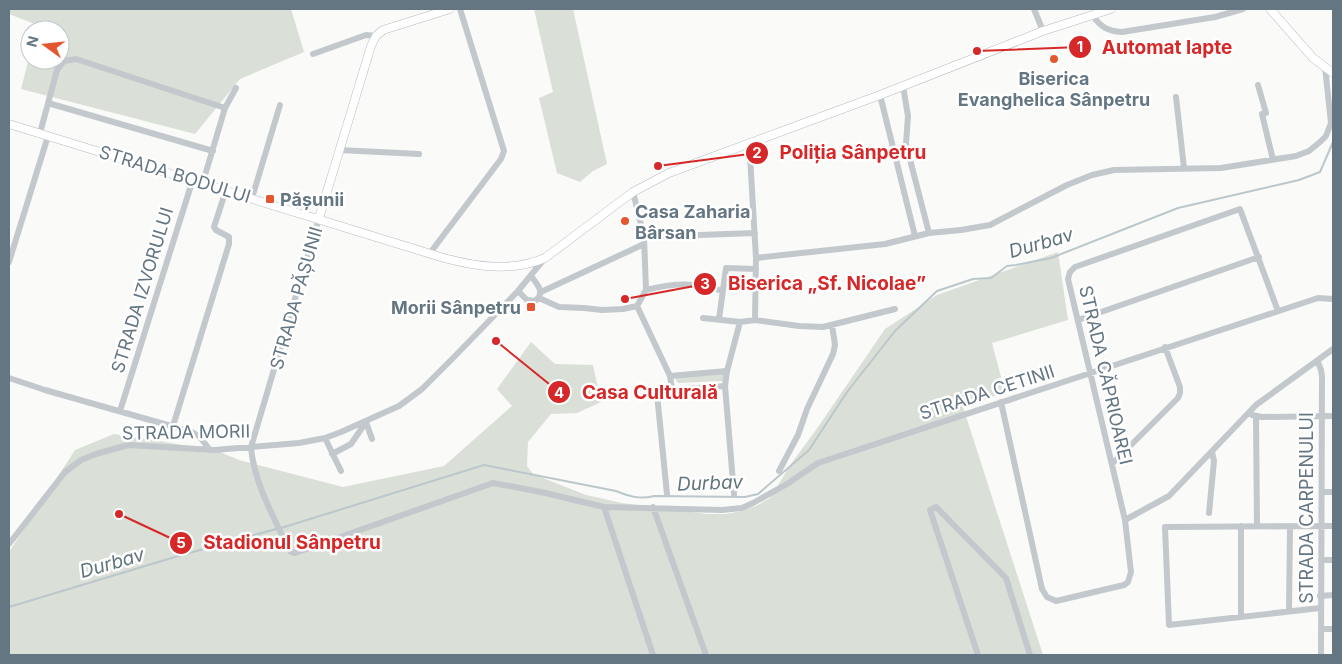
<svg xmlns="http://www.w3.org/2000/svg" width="1342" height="664" viewBox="0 0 1342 664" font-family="Inter,sans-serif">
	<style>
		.green { fill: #dadfd7 }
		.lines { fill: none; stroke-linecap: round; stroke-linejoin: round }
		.stream { stroke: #bbc7cb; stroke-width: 2 }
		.major-casing { stroke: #b5babe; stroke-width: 9 }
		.minor { stroke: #c3c8cc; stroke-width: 6 }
		.major { stroke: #fff; stroke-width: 8 }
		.poi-dot { fill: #e4572e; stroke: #fff; stroke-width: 2 }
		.labels { text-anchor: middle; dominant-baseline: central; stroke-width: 5; stroke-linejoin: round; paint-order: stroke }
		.poi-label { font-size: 18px; font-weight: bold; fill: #657683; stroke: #fff; text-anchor: start }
		.street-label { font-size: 18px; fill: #657683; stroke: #fff }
		.water-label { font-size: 19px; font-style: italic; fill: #60757c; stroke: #fff }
		.leader { fill: none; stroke: #d62828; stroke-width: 2 }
		.callout-dot { fill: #d62828; stroke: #fff; stroke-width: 2 }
		.mark-label { font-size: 15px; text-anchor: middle; font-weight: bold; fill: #fff }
		.callout-label { font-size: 19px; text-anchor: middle; font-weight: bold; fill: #d62828; stroke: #fff; stroke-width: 5; stroke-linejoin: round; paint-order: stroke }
	</style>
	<rect width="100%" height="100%" fill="#fafaf8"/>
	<path class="green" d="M9,9h282l13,43 -64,27 -45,55 -174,-45 9,-35v6h30v-30h-24l1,-5 -28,-11z
		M534,9h39l34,155 -14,7 -13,11 -23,-9 -18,-75 14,-6z
		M1058,252l10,68 -76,23 13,49 -42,15 80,248h-1034v-103l66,-102 39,-16 101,16 24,10 104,27 101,-21 68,-60 -15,-17 34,-47 24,22 38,1 8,37 -24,11 -26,1 -23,28 -1,24 6,8 53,21 36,8 85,11h19l16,-3 14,-5 14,-8 21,-34 27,-37 67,-98 52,-34z
		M725,373l-2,8 -45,2 -3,-4 4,-2z"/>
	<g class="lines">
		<path class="stream" d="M1333,85v22
			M281,528l203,-63 132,26c12,5 24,9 38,5l91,1 13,-3 51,-44 38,-58 48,-61 42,-40 36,-12 18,-1 16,-12 9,-1 35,-7 127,-50 121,-28 21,-8 13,-30
			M9,607l166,-50 101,-28"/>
		<defs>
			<path id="major" d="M1270,9l43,49 20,15
				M9,124l435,134c33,9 68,14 101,0l88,-66 36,-19 211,-78 163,-64 68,-22
				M319,218l52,-172 5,-10 7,-6 67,-21"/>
		</defs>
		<use href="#major" class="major-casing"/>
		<path class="minor" d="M1034,9l9,22
			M1092,15c9,12 15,16 30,17l93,-15 28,-8
			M313,54l53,-19 10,1
			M1258,85l8,28 -4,1 11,46
			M903,86l5,30 -2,28 23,89
			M880,95l35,141
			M1176,97l8,71
			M48,103l165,48
			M40,133l17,-63 7,-9 12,-2 149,49
			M754,142l-4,14 6,102 -1,62
			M339,150l80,4
			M203,182l22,-74 11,-20
			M252,198l28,-93
			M319,218l-68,229c3,36 22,68 37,101l3,4 4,1 198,-70 48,9 63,15 118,3 20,-2 11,-5 34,-19 31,-21 500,-165 15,1
			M644,237l111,-4
			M430,253l71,-94 3,-8 -44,-142
			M756,258l129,-14 44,-11 32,-3 29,-5 77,-40 25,-10 22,-5 107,-2 75,-12 13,-5 11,-9 6,-6 5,-13 -6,-56
			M9,262l39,-126
			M646,290c27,-7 50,-8 77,1
			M518,291l9,9 8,1c11,-8 2,-17 -4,-25
			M541,292l103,-48
			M539,298l20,9 25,1 18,2 21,-1 14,-3 9,-16 -2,-53 -11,-45
			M637,306l33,70 2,13
			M703,318l37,4 15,-2 44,6 24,1 72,-18
			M719,319l7,-51 30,1
			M1078,320l181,-63
			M1318,362l3,8 1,7 -1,278
			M670,376l57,-5
			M9,378l36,12 147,42 7,4 11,14
			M1001,402l41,187 5,8 9,4 68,-16 4,-3 3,-10 -6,-52 -57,-241 2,-7 5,-5 165,-58 38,102
			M120,411l73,-232
			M1252,415l10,2 71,-1
			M1256,417l1,109
			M366,422l6,17
			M173,426l56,-182v-7l-13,-7 -2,-3 12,-37
			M325,438l16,33
			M332,454l19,-10 15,-22
			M1112,464l66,-66 2,-5v-6l-15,-40
			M779,471l19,-36 9,-26 26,-55 2,-9 -3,-20
			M1322,492h11
			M667,494l-10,-100 1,-3 67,-5
			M734,494l-9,-108 2,-15 13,-49
			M604,507l49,148
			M653,507l53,148
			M1209,513l5,-52 -2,-9
			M1125,520l44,-24 87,-91 77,-56
			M9,544l56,-72 16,-12 15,-6 32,-9 87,5 84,-7 26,-5 16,-6 58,-26 23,-17 35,-35 61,-63 27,-33
			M1321,560h12
			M1320,596l13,-1
			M1320,608l-151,17 -4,-98 168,-1
			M1289,611l1,-84
			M1241,616v-90
			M1321,629h12
			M978,655l-48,-145 6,-3 70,71 24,77"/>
		<use href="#major" class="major"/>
	</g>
	<g class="poi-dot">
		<circle cx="1054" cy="59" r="5"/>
		<rect x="265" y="194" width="10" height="10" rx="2.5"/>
		<circle cx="625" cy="221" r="5"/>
		<rect x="526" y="302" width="10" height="10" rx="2.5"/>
	</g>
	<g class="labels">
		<g class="poi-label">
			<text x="1054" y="78" text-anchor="middle">Biserica<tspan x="1054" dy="21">Evanghelica Sânpetru</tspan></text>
			<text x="280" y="199">Pășunii</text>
			<text x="635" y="211">Casa Zaharia<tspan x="635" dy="21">Bârsan</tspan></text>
			<text x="521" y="307" text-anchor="end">Morii Sânpetru</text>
		</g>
		<g class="street-label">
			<text transform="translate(175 174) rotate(17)">STRADA BODULUI</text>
			<text transform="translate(142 290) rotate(-73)">STRADA IZVORULUI</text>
			<text transform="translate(296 298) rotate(-74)">STRADA PĂȘUNII</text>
			<text transform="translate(1106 375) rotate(77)">STRADA CĂPRIOAREI</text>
			<text transform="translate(987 392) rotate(-18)">STRADA CETINII</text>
			<text transform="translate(186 432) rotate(-1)">STRADA MORII</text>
			<text transform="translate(1306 508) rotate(-90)">STRADA CARPENULUI</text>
		</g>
		<g class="water-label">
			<text transform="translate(1041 243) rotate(-16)">Durbav</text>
			<text transform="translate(710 483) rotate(-2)">Durbav</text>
			<text transform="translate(112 563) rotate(-16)">Durbav</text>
		</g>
	</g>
	<path class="leader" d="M977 51L1080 47M658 166L757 153M625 299L705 284M496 341L559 392M119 514L181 543"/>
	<g class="callout-dot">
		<circle cx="977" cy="51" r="5"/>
		<circle cx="658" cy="166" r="5"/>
		<circle cx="625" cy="299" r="5"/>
		<circle cx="496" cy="341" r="5"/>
		<circle cx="119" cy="514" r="5"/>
		<circle cx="1080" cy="47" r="12"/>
		<circle cx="757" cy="153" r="12"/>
		<circle cx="705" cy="284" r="12"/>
		<circle cx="559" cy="392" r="12"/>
		<circle cx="181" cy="543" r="12"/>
	</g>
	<g class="mark-label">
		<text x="1080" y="52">1</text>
		<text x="757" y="158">2</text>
		<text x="705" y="289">3</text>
		<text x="559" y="398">4</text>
		<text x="181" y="548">5</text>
	</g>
	<g class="callout-label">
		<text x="1167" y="54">Automat lapte</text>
		<text x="853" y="159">Poliția Sânpetru</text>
		<text x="827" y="290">Biserica „Sf. Nicolae”</text>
		<text x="650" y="399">Casa Culturală</text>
		<text x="292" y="549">Stadionul Sânpetru</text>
	</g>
	<rect width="1342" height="664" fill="none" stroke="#657683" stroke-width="20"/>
	<g transform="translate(45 45) rotate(285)"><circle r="24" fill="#ffffff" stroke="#c1c8cd"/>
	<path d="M0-4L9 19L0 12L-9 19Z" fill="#e4572e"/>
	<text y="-8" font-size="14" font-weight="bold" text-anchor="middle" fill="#657683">N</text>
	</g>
</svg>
